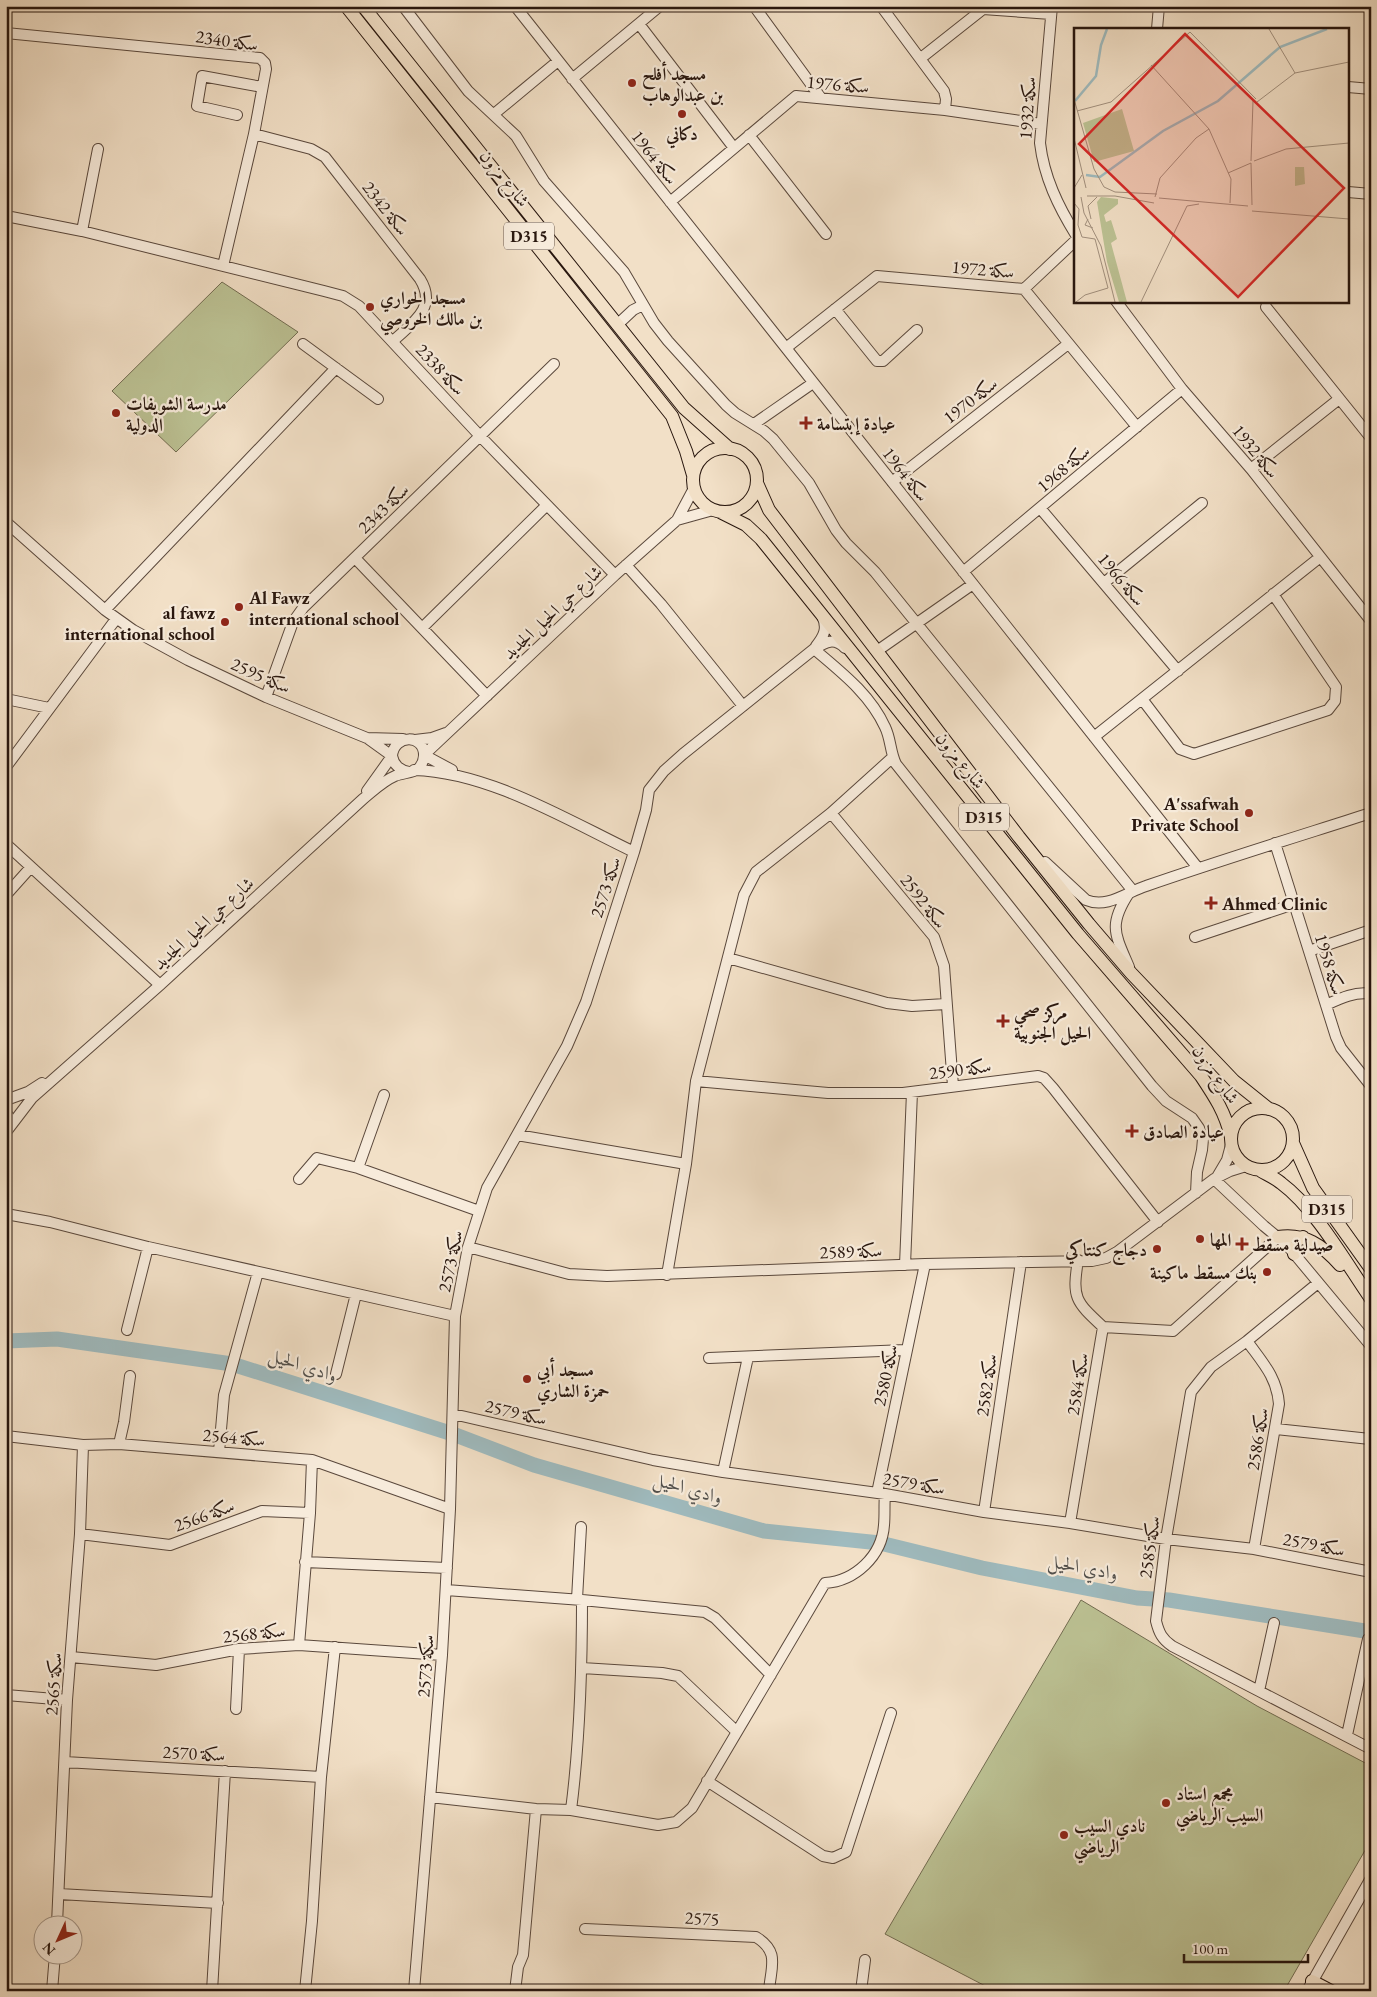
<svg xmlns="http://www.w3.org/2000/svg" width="1377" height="1997" viewBox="0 0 1377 1997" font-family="'EB Garamond',Amiri,serif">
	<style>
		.green { fill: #bcc294; stroke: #726c51 }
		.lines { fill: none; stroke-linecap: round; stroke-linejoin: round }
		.river { stroke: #9fbbbf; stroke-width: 15 }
		.minor-casing { stroke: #5a483c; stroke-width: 12 }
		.major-casing { stroke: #28160e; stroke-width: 14 }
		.minor { stroke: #f7ebdb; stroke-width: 10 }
		.major { stroke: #f2e0c7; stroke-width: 12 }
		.poi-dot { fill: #8f2418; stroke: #f7ebdb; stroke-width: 2 }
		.labels { text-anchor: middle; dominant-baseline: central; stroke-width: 4.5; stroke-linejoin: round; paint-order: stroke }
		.shield { fill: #f7ebdb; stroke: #66564c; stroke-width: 1 }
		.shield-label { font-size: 16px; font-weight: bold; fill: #28160e }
		.street-label { font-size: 18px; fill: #28160e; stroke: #f7ebdb }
		.poi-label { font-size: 18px; font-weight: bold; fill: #28160e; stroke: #f7ebdb; text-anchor: start }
		.water-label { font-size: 19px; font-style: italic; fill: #52504c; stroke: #f7ebdb }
		.inset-river { fill: none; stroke: #9fbbbf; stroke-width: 2.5 }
		.inset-road { fill: none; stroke: #a18f7d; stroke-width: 1 }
		.view { fill: #d62828; fill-opacity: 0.15; stroke: #d62828; stroke-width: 2.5 }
		.inset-edge { fill: none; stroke: #28160e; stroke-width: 2.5 }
	</style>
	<rect width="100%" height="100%" fill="#f2e0c7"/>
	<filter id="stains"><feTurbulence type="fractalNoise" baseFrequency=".004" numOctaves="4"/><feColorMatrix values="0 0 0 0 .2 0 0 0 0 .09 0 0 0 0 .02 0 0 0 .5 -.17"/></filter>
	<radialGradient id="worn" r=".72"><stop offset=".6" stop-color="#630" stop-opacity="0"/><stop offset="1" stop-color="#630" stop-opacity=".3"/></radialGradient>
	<path class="green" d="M222,282l76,50 -122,120 -64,-61z
		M1081,1600l176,106 114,60v74l-87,151h-289l-110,-57z"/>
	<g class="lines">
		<path class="river" d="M6,1341l51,-2 175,25 221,70 81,31 230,66 116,12 102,25 155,30 32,2 202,32"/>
		<defs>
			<path id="minor" d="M403,6l65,85 48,45 28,45 80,91 30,51 14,18 58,64 9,8 29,18 9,8 36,44 27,47 10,13 29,29 258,319
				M515,6l683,862
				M754,6l67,92
				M881,6l63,85 2,8 -1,11
				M1052,6l-12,137c4,34 18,63 36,92
				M639,24l95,124
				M1157,29l2,-23
				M6,33l254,25 5,5 1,6 -12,65 -31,132
				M921,58l62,-49 68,5
				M572,79l88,-73
				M1348,87l23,2
				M494,114l64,-53
				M237,115l-40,-9 5,-30 60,11
				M254,134l57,15 14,8 95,122c18,29 -8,44 -27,62
				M749,135l77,99
				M1348,192l23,2
				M670,202l126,-106 149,14 96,14
				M6,216l76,15 242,60 19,5 16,10 121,130 135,139
				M82,231l16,-82
				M1024,289l52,-49
				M1116,301l66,88 69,80 120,152
				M1266,307l105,131
				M835,309l42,52h6l34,-31
				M617,325l16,-15 10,-5
				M303,344l75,55
				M786,348l91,-72 147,13 113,138
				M754,424l59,-41
				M1251,469l88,-70
				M892,482l176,-138
				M1040,508l138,163
				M677,520l36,-10
				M6,522l99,88 28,20 55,30 78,37 101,41 25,18
				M355,558l132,138
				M626,565l35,39 82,102
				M963,572l219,-183
				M1104,583l98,-80
				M105,610l231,-242
				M422,628l125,-123
				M816,646c8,-10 12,-18 6,-30
				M814,649c27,23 56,45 71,78 6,12 5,25 11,37l256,322 14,15 26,17 7,10 4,11 -1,11 -5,22 -1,21
				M877,651l96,-67
				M266,697l27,-75 10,-14 251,-244
				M6,699l43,9
				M1142,699l38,50 14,5 134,-44 7,-9 1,-14 -63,-93
				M1094,737l225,-179
				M367,738l36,1
				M415,740l17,-2 14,-5
				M424,755l191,-180 62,-55 17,-32
				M424,755l28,15
				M6,767l110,-148
				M414,770c75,2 153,50 220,82
				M367,791l25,-35
				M831,813l103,124 10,29 9,120
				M1275,843l61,194 5,11 30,38
				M6,844l154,141
				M1045,862l41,38c21,9 41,-8 60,-14 75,-26 150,-49 225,-73
				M1129,893c-21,32 -14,41 0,74
				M6,895l25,-28
				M1195,937l99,-33
				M1309,951l62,-21
				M728,958l159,45 25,3 34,-2
				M1326,1005c13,-6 29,-14 45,-11
				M696,1081l132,12h75l135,-17 6,2 9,10 105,134
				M6,1100l22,-8 14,-9
				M6,1112l3,6 -1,10
				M6,1132l26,-34 128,-113 203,-186c10,-8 20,-18 32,-23 7,-3 17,-3 23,-7 4,-4 6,-9 6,-14 0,-21 -30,-21 -32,1 2,10 8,14 17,16
				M517,1135l169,29
				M358,1168l26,-73
				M1217,1177l10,-17 4,-15
				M299,1179l18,-21 41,10 121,43
				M1214,1179l50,47 23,19 84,101
				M6,1214l44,8 98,25 307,69
				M468,1247l101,27 38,2 318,-12 167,-3 14,-3 11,-6 97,-73 16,-8 16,-5
				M905,1265l7,-173
				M667,1275l19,-111 10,-83 48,-186 12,-23 75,-59 62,-56
				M1318,1283l-71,58 -36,26 -20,25 -25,147 -10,82c3,12 6,18 16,25l199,103
				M1103,1327l70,4 105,-94
				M127,1330l21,-83
				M1247,1341c15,21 30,36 32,63l-25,145
				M709,1358l197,-8
				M336,1374l20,-80
				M453,1414l200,46 70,12 162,22 99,18 86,11 96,16 88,10 117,23
				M1276,1429l94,10
				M6,1436l77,9 36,-1 193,16 138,49
				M119,1444l5,-22 6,-46
				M219,1452l5,-57 34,-123
				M723,1472l25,-115
				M877,1493l48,-229
				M984,1512l37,-250
				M1070,1523l33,-196c-28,-26 -31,-29 -25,-67
				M80,1534l90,11 92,-34 48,2
				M305,1562l142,6
				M446,1590l136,10 123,12 10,6 56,57
				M577,1599l4,-72
				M299,1645l11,-132 2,-53
				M71,1657l85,8 83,-16 60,-4 143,10
				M582,1668l80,5 16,3 59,56
				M1259,1691l15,-68
				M6,1695l61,5
				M236,1709l3,-60
				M1347,1735l21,-96
				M65,1762l256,15
				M707,1781l116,75 10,2 13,-6 45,-139
				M430,1797l106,12 35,1c9,-70 11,-140 11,-210
				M571,1810l87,15 18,-3 16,-14 133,-225c30,-2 57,-27 59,-58 1,-10 0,-21 1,-31
				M59,1894l159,9
				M57,1924l10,-224 13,-166 3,-89
				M585,1929l171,8c24,15 15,29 13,54
				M6,1990l6,1
				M52,1991l3,-37
				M212,1991l13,-220
				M305,1991l7,-70 9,-144 14,-130
				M414,1991l28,-336 8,-146 5,-193 13,-69 19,-59 80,-142 19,-44 48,-150 12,-42 3,-20 15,-19 19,-17 131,-105c12,-7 20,-12 31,-1
				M515,1991l3,-24 5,-12 13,-146
				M861,1991l4,-31
				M1307,1991l64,-113"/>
			<path id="major" d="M346,6l326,410 14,35 7,24
				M363,6l321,402 46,41
				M693 480a32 32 0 1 1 64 0a32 32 0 1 1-64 0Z
				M757,483l12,27 250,327 70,87 42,49 103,108 35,28
				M720,512l26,13 15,14 317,395 123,142c14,21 24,36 30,61
				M1231 1139a31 31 0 1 1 62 0a31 31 0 1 1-62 0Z
				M1293,1143l20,45 58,81
				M1261,1171c7,4 14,7 20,12 35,26 65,80 90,116
				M1278,1237c27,-4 44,8 62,28
				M1294,1254l2,-13 7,-4
				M1312,1981l19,10"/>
		</defs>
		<use href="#minor" class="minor-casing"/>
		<use href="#major" class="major-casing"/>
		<use href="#minor" class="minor"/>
		<use href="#major" class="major"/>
	</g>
	<g class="poi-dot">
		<circle cx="632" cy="83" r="5"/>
		<circle cx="682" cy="114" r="5"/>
		<circle cx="370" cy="307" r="5"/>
		<circle cx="116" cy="413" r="5"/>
		<path d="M803.5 415.5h5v5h5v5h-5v5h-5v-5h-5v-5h5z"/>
		<circle cx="239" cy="607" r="5"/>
		<circle cx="225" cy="622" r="5"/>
		<circle cx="1249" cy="813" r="5"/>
		<path d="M1208.5 895.5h5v5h5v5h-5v5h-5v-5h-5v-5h5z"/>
		<path d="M1000.5 1013.5h5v5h5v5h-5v5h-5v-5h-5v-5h5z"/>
		<path d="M1129.5 1123.5h5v5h5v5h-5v5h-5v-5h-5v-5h5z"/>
		<circle cx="1200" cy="1239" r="5"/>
		<path d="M1239.5 1236.5h5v5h5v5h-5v5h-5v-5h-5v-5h5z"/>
		<circle cx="1157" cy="1249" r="5"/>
		<circle cx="1267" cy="1272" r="5"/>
		<circle cx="527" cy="1379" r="5"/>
		<circle cx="1166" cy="1803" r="5"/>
		<circle cx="1064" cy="1835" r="5"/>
	</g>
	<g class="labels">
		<g class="shield">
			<rect x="504" y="222.5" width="50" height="27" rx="4"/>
			<rect x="959" y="803.5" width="50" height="27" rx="4"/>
			<rect x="1302" y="1195.5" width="50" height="27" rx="4"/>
		</g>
		<g class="shield-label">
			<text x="529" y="236">D315</text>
			<text x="984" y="817">D315</text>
			<text x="1327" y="1209">D315</text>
		</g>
		<g class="street-label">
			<text transform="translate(227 40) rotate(8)">سكة 2340</text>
			<text transform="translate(838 84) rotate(5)">سكة 1976</text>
			<text transform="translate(1027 108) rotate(-86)">سكة 1932</text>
			<text transform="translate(655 157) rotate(52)">سكة 1964</text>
			<text transform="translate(505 178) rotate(51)">شارع مزون</text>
			<text transform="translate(386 208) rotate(52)">سكة 2342</text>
			<text transform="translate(983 269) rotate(5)">سكة 1972</text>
			<text transform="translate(441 369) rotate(47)">سكة 2338</text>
			<text transform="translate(970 400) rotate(-38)">سكة 1970</text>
			<text transform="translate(1256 451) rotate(51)">سكة 1932</text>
			<text transform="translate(1063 468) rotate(-40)">سكة 1968</text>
			<text transform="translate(906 474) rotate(52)">سكة 1964</text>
			<text transform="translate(383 508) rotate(-44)">سكة 2343</text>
			<text transform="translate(1122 579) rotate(50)">سكة 1966</text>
			<text transform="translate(552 612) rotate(-43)">شارع حي الحيل الجديد</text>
			<text transform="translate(261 675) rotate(24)">سكة 2595</text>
			<text transform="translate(961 760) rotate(51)">شارع مزون</text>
			<text transform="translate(605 887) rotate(-72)">سكة 2573</text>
			<text transform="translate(924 901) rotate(52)">سكة 2592</text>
			<text transform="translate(203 923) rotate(-42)">شارع حي الحيل الجديد</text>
			<text transform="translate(1330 964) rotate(73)">سكة 1958</text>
			<text transform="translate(960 1069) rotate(-7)">سكة 2590</text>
			<text transform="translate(1216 1074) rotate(55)">شارع مزون</text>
			<text transform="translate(851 1251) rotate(-2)">سكة 2589</text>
			<text transform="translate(450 1261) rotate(-78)">سكة 2573</text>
			<text transform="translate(885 1375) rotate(-78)">سكة 2580</text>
			<text transform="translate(1077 1384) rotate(-81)">سكة 2584</text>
			<text transform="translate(986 1385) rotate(-82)">سكة 2582</text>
			<text transform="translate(516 1412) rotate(13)">سكة 2579</text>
			<text transform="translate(234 1437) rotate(5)">سكة 2564</text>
			<text transform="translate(1257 1439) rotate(-81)">سكة 2586</text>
			<text transform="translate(914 1483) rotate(10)">سكة 2579</text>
			<text transform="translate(204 1515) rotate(-20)">سكة 2566</text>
			<text transform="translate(1314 1544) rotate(11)">سكة 2579</text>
			<text transform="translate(1149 1547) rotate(-82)">سكة 2585</text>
			<text transform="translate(254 1633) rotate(-6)">سكة 2568</text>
			<text transform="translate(425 1666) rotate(-86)">سكة 2573</text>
			<text transform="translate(53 1684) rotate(-86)">سكة 2565</text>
			<text transform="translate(194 1753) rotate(3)">سكة 2570</text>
			<text transform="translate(702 1918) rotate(3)">2575</text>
		</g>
		<g class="poi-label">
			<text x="642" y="73">مسجد أفلح<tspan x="642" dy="21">بن عبدالوهاب</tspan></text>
			<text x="682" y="133" text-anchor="middle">دكاني</text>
			<text x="380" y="297">مسجد الحواري<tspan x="380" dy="21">بن مالك الخروصي</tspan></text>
			<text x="126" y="403">مدرسة الشويفات<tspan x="126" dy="21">الدولية</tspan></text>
			<text x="817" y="423">عيادة إبتسامة</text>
			<text x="249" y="597">Al Fawz<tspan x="249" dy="21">international school</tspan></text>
			<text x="215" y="612" text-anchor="end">al fawz<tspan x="215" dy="21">international school</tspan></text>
			<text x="1239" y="803" text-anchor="end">A'ssafwah<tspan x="1239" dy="21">Private School</tspan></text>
			<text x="1222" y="903">Ahmed Clinic</text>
			<text x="1014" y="1011">مركز صحي<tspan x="1014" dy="21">الحيل الجنوبية</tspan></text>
			<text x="1143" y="1131">عيادة الصادق</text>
			<text x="1210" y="1239">المها</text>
			<text x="1252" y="1244">صيدلية مسقط</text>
			<text x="1147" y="1249" text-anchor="end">دجاج كنتاكي</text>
			<text x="1257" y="1272" text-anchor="end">بنك مسقط ماكينة</text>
			<text x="537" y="1369">مسجد أبي<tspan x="537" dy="21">حمزة الشاري</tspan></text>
			<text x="1176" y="1793">مجمع استاد<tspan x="1176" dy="21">السيب الرياضي</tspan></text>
			<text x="1074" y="1825">نادي السيب<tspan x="1074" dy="21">الرياضي</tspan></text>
		</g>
		<g class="water-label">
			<text transform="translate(303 1365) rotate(18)">وادي الحيل</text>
			<text transform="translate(688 1488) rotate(16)">وادي الحيل</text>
			<text transform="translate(1083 1567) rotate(11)">وادي الحيل</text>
		</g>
	</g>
	<g transform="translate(1074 28)">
		<rect width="275" height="275" fill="#f2e0c7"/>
		<path d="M48,81l12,42 -40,11 -11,-39zM221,139h9l1,17 -10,2zM27,169l17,2v5l-14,11 2,7 5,-2 6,19 -6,4 16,59h-8l-12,-40 -10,-60z" fill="#bcc294"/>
		<path class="inset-river" d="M1,73l21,-25 5,-31 6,-16M12,147l14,2 63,-46 55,-30 62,-54 47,-18"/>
		<path class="inset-road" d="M195,1l26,44M116,4l66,67M77,37l58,64 22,50 -1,24M0,71l20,70 10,18 11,5 42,2M183,74l38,-29 54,-11M3,83l34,-9 79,-70M0,110l12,50M177,133l2,-60M180,133l32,-12 63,-6M177,135l1,42M154,145l23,-10M0,160l8,-13M13,168h28l39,7M7,169l3,16 17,33 14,56M81,169l5,-19 36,-40 13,-9M85,170l89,8M0,175l5,6 -1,16 4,12 13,2 13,49 -23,7 -9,7M178,183l97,8M14,191l-3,6 8,3M17,191l-3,-13 9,-9M67,274l46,-96 12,-2"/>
		<path class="view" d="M111,6l159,154 -106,109 -159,-153z"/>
		<rect width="275" height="275" class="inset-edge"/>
	</g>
	<rect width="1377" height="1997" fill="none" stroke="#f2e0c7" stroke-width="25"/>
	<rect x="8" y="8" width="1362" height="1982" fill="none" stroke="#28160e" stroke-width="2.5"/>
	<rect x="12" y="12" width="1352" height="1972" fill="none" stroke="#28160e"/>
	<g transform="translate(58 1940) rotate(226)"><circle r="24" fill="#f7ebdb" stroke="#a49689"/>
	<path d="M0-4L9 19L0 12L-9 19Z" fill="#8f2418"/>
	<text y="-8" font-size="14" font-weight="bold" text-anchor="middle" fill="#28160e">N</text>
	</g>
	<path d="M1184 1954v8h124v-8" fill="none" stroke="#28160e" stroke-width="2.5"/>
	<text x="1192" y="1954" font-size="15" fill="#28160e" stroke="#f7ebdb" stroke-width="4" paint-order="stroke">100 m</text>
	<rect width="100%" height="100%" filter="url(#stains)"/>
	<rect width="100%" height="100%" fill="url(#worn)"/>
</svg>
